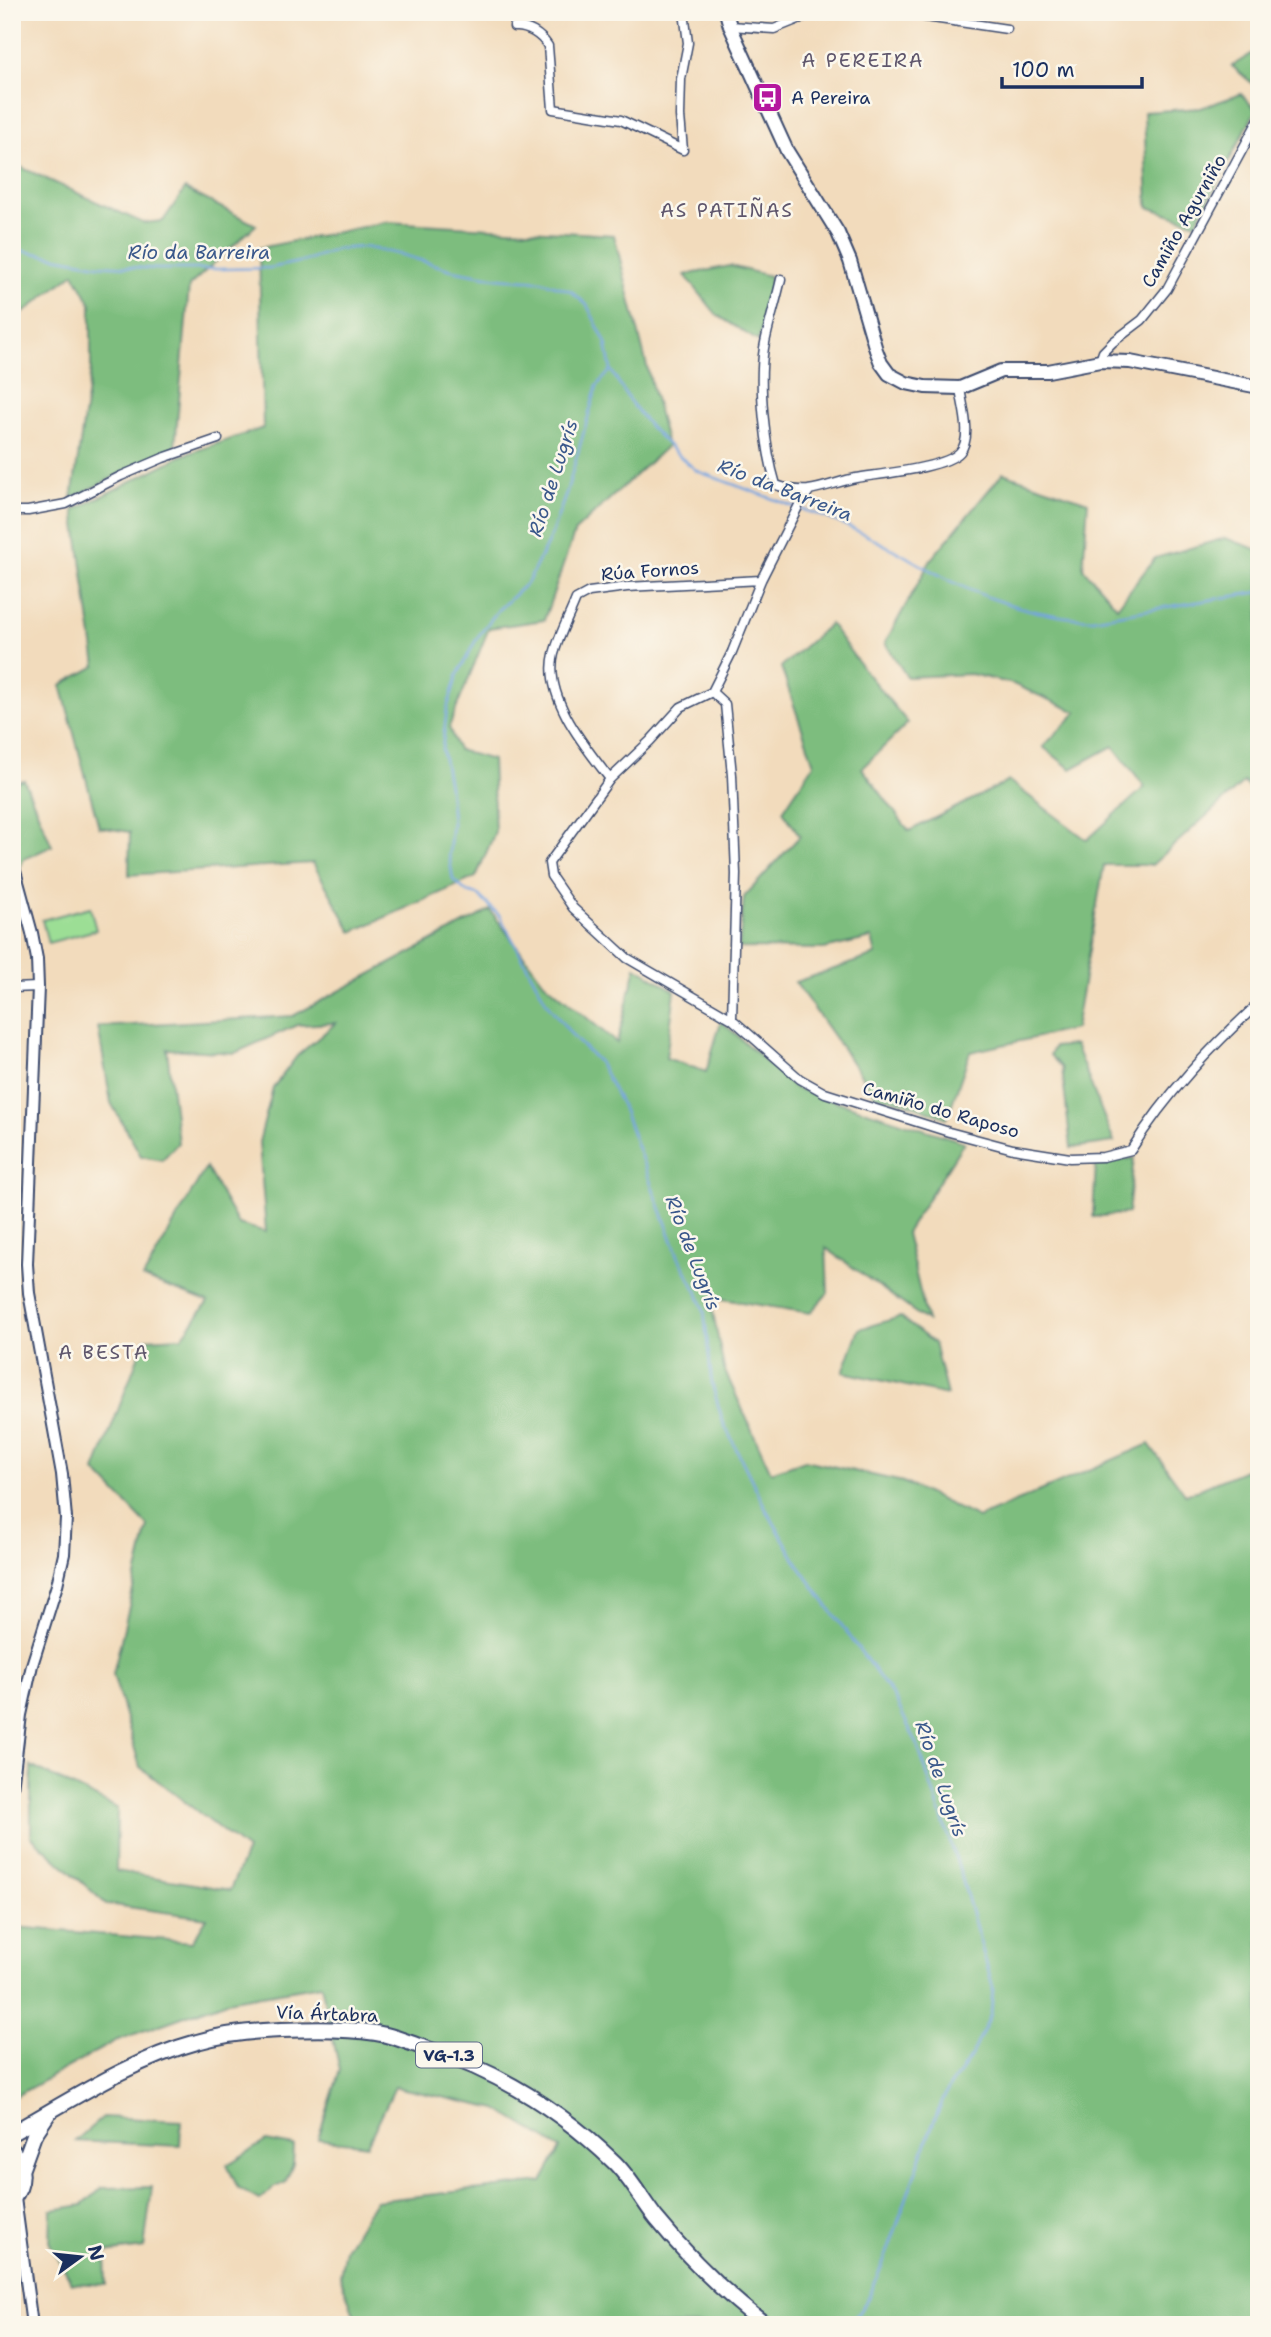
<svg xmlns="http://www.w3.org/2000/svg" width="1271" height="2337" viewBox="0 0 1271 2337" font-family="'Shantell Sans',sans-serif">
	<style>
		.green { fill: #9cde95; stroke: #5c867a; stroke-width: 2 }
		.forest { fill: #7dbd7e; stroke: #4c766e; stroke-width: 2 }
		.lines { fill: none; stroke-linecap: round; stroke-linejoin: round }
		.stream { stroke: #75a4df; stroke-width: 2.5 }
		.minor-casing { stroke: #3b496c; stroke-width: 11 }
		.tertiary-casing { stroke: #3b496c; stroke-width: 14 }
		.secondary-casing { stroke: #3b496c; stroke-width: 16 }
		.trunk-casing { stroke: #3b496c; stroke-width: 18 }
		.minor { stroke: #fff; stroke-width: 8 }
		.tertiary { stroke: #fff; stroke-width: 10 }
		.secondary { stroke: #fff; stroke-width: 12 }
		.trunk { stroke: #fff; stroke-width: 14 }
		.labels { text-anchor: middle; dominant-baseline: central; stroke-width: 5; stroke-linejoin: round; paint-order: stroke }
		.shield { fill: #fbf7ec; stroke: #5e6b89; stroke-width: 2 }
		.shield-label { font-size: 16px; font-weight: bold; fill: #1b2f5e }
		.poi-label { font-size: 18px; fill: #1b2f5e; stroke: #fbf7ec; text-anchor: start }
		.street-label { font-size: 18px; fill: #1b2f5e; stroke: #fbf7ec }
		.neighbourhood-label { font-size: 19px; letter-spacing: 2px; fill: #5f566c; stroke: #fbf7ec }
		.water-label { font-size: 19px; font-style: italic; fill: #3a588b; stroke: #fbf7ec }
	</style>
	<rect width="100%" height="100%" fill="#fbf7ec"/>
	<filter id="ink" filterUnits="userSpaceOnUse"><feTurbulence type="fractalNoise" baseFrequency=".0143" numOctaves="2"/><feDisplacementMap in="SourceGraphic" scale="14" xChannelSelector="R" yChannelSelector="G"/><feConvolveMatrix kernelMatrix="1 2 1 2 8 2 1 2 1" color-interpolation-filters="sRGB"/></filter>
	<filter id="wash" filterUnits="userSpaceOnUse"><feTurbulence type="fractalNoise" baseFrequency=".00686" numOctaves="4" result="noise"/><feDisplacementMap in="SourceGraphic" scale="28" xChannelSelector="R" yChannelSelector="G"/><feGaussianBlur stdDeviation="1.57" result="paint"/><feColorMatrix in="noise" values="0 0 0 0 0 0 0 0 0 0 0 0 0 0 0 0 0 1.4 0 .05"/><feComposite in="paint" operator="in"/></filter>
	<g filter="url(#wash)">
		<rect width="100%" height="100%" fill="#f2dbbc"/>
		<path class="green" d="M90,907l6,23 -48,13 -6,-23z"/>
		<path class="forest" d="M1259,49v40l-27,-23z
			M1241,94l15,16 -60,113 -48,-16 -4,-95 57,-4z
			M16,165l127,58 20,-2 22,-32 71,36 -67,61 -14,161 -103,51 19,-129v-65l-17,-31 -62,49v-155z
			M387,222l227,13 53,211 -92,85 -31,89 -55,8 -40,99 9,23 34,10 3,72 -19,45 -124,55 -39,-69 -184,12 1,-43 -31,-5 -38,-142 35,-19 -22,-156 107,-54 82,-28 -4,-180z
			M730,266l40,10v26l-12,39 -41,-26 -32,-40z
			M1003,473l85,29 -5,66 34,39 38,-49 70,-20 34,12v251l-15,-19 -92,83h-48l-29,164 -105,23 -23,66 -43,-16 -28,-6 -81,-114 81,-27 -4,-17 -48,11 -85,-1 5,-51 56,-61 -17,-25 31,-47 -33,-97 49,-43 34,46 44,53 -46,45 47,63 100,-50 78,59 58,-53 -32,-41 -42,23 -28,-22 34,-35 -64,-28 -42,-10 -64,3 -22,-34 47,-85z
			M24,780l28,66 -28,13 -12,21v-97z
			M490,910l54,72 73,61 19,-76 39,24 -9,67 40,14 15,-51 74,67 169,54 -58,91 21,88 -101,-73 2,45 -18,20 -100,-16 14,72 47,103 34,-12 98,22 75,36 171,-74 37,51 73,-31v861h-901l-18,-49 5,-27 30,-48 167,-19 18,-34 -63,-39 -102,-22 -28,58 -49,-6 22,-69 -19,-85 -94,16 -112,40 -103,57v-141l3,-30 177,15 15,-24 -101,-14 -75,-68v-70l86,42 -1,63 114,19 17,-40 -107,-83 -27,-93 35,-148 -53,-55 50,-132 37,-2 26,-35 -65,-24 63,-111 32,57 28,8 -7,-90 14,-54 24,-32 39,-33 -39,2 -62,28 -68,-4 11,94 -16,17 -21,-4 -30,-53 -13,-76 195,-11z
			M1075,1045l39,97 -43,6 -9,-80 -12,-13 4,-8z
			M1134,1158l-6,55 -35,4 3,-54z
			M900,1317l34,26 13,52 -104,-23 16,-43z
			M103,2117l78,4 -1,25 -105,-5z
			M266,2141l28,5 -1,18 -8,19 -12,5 -14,12 -21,-12 -11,-23z
			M152,2187l-8,61 -39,5 1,32 -34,-2 -22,-39 1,-34 32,-5 19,-17z"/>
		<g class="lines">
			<path class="stream" d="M12,249l87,16 59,4h65l47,-1 34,-7 34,-12 26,-2 39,8 49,15 45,8 44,3 30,10 16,14 19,38 5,27 18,30 21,27 26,26 21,18 98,36
				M611,370l-14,16 -31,108 -16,44 -22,44 -30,28 -21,28 -20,38 -10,33 -5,40 7,37 3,36 -3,33 4,25 14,12 11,3 22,21 48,89 28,35 23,22 23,44 57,152 18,33 7,19 8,74 11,38 44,89 34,58 94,130 22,45 42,124 34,119 -2,27 -19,41 -25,36 -15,35 -43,122 -20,49 -19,28
				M801,509c56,16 104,49 156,75 40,19 91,34 135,35l167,-27"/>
		</g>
	</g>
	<g filter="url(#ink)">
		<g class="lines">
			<defs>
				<path id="minor" d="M892,12l115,17
					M730,26l44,3 42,-17
					M514,27c14,-1 27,8 34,19l5,63 68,11 62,30 -3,-34 1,-37 7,-36 -4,-31
					M781,279c-5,23 -13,46 -17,69 -6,37 1,101 12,137 11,4 20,6 32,5 16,-2 32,-9 48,-12 23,-4 90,-10 104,-26 13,-15 2,-47 0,-64
					M1100,361l3,-9 10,-10 29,-22 25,-31 92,-170
					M810,490l-10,13 -39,77 -29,72 -20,40 -31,15 -31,34 -40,38 -61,84 2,13 22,32 54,50 105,61 68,60 25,14 124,39 64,17 57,9 33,-1 28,-7c35,-56 80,-103 128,-147
					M12,511h16l38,-7 55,-28 42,-18 55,-19
					M712,692l13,12 7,71 4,99 -4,145
					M610,779c-24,-31 -67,-82 -56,-125 5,-19 15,-37 22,-55l13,-7 38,-5 134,-7
					M12,988l26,-1"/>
				<path id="tertiary" d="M12,860l20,73 5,26 1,28 -11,277 2,29 33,181 4,44 -2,36 -7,31 -25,80 -11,50 -9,74
					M15,2198l17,127"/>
				<path id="secondary" d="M726,12l4,14 57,125 51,82 12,28 26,89 5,13 8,11 17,9 19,4 35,1 41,-17h47l52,-10 30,1 129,25"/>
				<path id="trunk" d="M12,2133c59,-33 119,-73 185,-91 26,-8 56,-11 84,-12 32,-1 74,-2 105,5 12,3 24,8 36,12 74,23 137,61 193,116 16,16 27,37 41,55 32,39 69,76 110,107
					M12,2150c13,16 13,34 0,50
					M22,2168l12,-33 14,-21"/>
			</defs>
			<use href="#minor" class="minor-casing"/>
			<use href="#tertiary" class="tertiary-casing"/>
			<use href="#secondary" class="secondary-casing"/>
			<use href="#trunk" class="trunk-casing"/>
			<use href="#minor" class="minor"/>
			<use href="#tertiary" class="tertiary"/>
			<use href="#secondary" class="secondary"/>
			<use href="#trunk" class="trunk"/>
		</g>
	</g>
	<defs>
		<symbol id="bus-square" viewBox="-11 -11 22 22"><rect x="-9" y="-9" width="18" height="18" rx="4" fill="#b5179e" stroke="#fbf7ec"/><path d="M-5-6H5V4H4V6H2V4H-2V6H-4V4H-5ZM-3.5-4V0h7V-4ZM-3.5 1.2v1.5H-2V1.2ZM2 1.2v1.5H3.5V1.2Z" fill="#fff"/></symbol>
	</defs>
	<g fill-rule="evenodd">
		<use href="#bus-square" x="750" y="80" width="35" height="35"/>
	</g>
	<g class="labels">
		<rect class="shield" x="416" y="2042.5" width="66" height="25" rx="5"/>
		<g class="shield-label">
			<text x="449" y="2055">VG-1.3</text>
		</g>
		<g class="poi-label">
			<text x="791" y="98">A Pereira</text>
		</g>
		<g class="street-label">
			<text transform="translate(1184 221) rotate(-60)">Camiño Agurniño</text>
			<text transform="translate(650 571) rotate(-4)">Rúa Fornos</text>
			<text transform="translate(941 1110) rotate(16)">Camiño do Raposo</text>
			<text transform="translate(327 2014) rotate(2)">Vía Ártabra</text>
		</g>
		<g class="neighbourhood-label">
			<text x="863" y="60">A PEREIRA</text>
			<text x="727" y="210">AS PATIÑAS</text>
			<text x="104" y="1352">A BESTA</text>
		</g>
		<g class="water-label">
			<text x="199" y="252">Río da Barreira</text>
			<text transform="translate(553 478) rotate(-72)">Río de Lugrís</text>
			<text transform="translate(785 490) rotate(21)">Río da Barreira</text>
			<text transform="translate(693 1253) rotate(69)">Río de Lugrís</text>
			<text transform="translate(941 1779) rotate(71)">Río de Lugrís</text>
		</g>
	</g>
	<rect width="1271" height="2337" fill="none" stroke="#fbf7ec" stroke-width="42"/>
	<g transform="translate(80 2257) rotate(75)" stroke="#fbf7ec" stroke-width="5" paint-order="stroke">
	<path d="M0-5L12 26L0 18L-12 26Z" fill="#1b2f5e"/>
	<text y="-10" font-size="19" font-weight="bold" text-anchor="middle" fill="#1b2f5e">N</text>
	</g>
	<path d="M1002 77v10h140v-10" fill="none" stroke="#1b2f5e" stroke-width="3.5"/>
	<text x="1012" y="77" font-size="21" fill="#1b2f5e" stroke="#fbf7ec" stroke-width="5" paint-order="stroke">100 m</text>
</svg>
